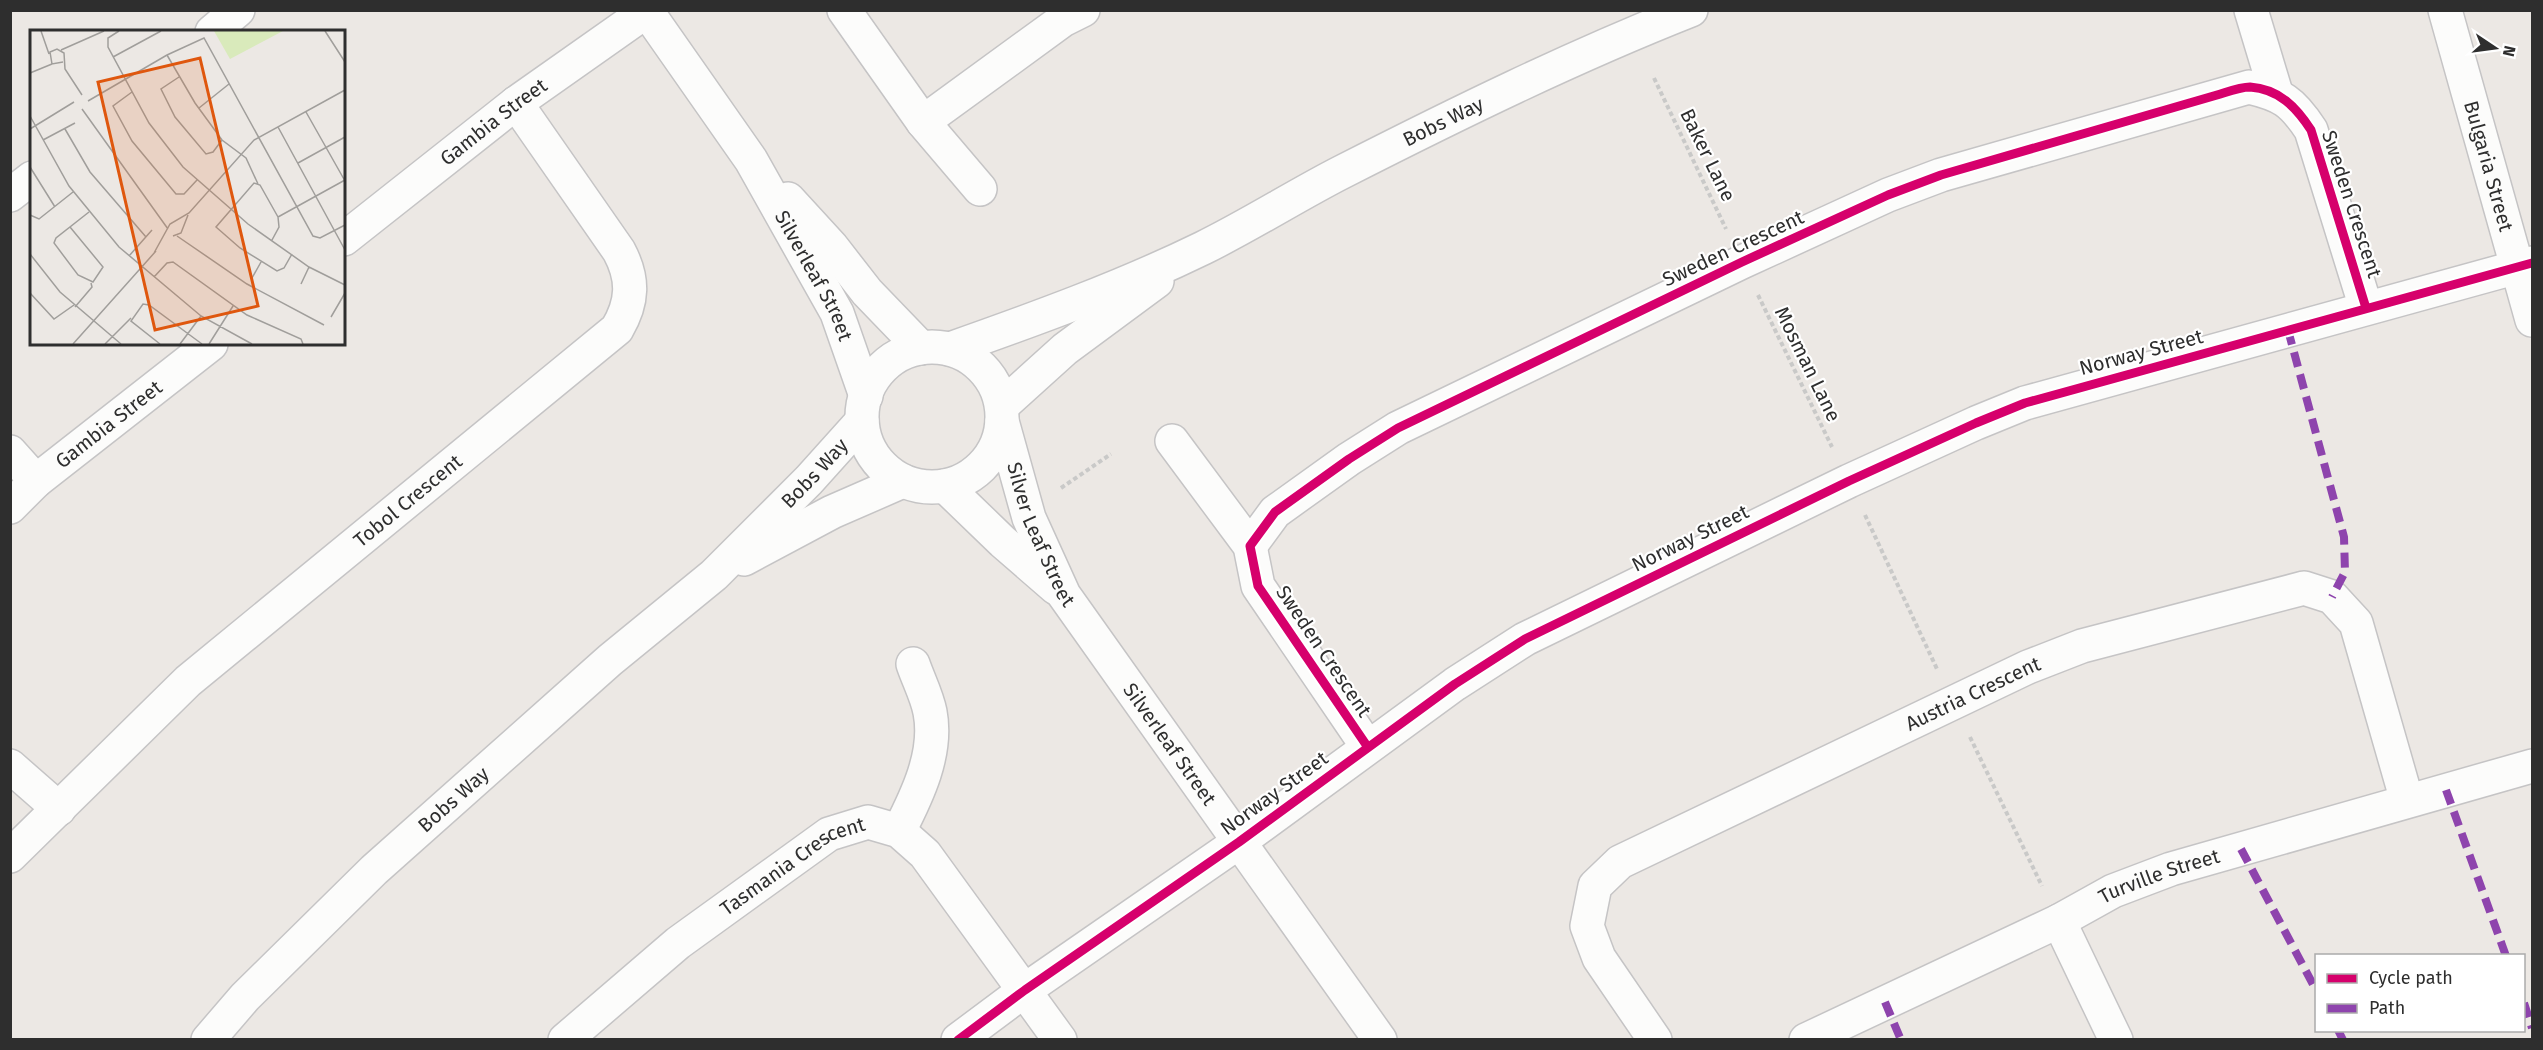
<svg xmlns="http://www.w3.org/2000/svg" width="2543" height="1050" viewBox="0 0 2543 1050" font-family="'Fira Sans',sans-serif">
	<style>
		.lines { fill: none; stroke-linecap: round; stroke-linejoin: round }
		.minor-casing { stroke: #c5c4c5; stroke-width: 36 }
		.path { stroke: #c9c9c8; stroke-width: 4; stroke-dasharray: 4.5 3; stroke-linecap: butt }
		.minor { stroke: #fcfcfb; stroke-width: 33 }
		.quiet { stroke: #8e44ad; stroke-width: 8; stroke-dasharray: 15 8; stroke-linecap: butt }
		.cycleway-casing { stroke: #fff; stroke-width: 13 }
		.cycleway { stroke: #d6006c; stroke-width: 9 }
		.labels { text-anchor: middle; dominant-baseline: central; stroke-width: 4.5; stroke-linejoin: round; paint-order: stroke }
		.street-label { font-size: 20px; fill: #2e2e2e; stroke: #fff }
		.inset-road { fill: none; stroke: #a09e9b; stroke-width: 1.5 }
		.view { fill: #df570e; fill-opacity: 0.15; stroke: #df570e; stroke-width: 3 }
		.inset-edge { fill: none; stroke: #2e2e2e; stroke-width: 3 }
	</style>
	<rect width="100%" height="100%" fill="#ece8e4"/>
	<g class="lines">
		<defs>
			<g id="minor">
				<path id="s1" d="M646,10l105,150 86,153 29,83"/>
				<path d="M844,10l79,112 57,67"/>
				<path d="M2251,10l25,83"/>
				<path id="s2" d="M2445,10l87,310"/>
				<path d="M212,32l26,-22"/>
				<path d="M923,122l140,-102 20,-10"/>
				<path d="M10,195l22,-17"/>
				<path d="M788,199l44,48 35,45 54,56"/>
				<path id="s3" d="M344,239l172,-136 132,-93"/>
				<circle cx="932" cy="417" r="70"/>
				<path id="s4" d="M950,349c85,-30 171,-61 253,-101 47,-23 92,-52 139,-76 114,-58 230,-115 349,-162"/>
				<path d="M1002,406l63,-57 92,-68"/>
				<path id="s5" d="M1002,421l27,97 35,77 316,445"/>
				<path d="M1172,441l78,105 8,40 109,160"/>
				<path d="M10,452l26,29"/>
				<path d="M945,486l58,56 53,46"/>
				<path id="s6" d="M10,507l26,-26 175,-137"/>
				<path d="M1250,546l25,-34 74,-53 49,-31 344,-166 146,-67 53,-20 308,-88c33,8 43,14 62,43l55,178"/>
				<path d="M744,559l88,-47 71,-31"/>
				<path d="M10,766l49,43"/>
				<path d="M899,831c18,-35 39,-78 31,-119 -3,-16 -12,-33 -17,-48"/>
				<path id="s7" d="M10,856l178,-175 429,-352c16,-27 17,-50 2,-78l-103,-148"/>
				<path d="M2059,921l57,119"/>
				<path id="s8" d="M208,1040l37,-43 129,-127 236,-210 104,-85 95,-95 53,-59"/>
				<path id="s9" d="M565,1040l113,-97 151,-109 39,-12 31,9 26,23 135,186"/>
				<path d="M958,1040l67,-50 214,-148 216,-158 70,-45 324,-158 127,-58 49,-20 507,-140"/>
				<path id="s10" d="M1655,1040l-56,-82 -12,-32 8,-40 25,-24 408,-195 54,-21 222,-58 28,9 24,26 51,178"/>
				<path id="s11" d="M1806,1040l253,-119 54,-30 58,-22 361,-103"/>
			</g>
		</defs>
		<use href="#minor" class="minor-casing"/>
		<path class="path" d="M1654,78l72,151
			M1758,295l74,152
			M1061,488l50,-34
			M1865,515l72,154
			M1970,737l72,149"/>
		<use href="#minor" class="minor"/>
		<path class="quiet" d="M2288,330l56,207 1,35 -13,25
			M2446,790l60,166
			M2241,849l75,141
			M1885,1002l16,38
			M2524,1003l8,25
			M2338,1030l5,10"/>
		<defs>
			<path id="cycleway" d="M1367,746l-109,-160 -8,-40 25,-34 74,-53 49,-31 344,-166 146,-67 53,-20 276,-80c10,-3 23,-8 33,-8 29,2 46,20 61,43l55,178
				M958,1040l67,-50 214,-148 216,-158 70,-45 324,-158 127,-58 49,-20 507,-140"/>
		</defs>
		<use href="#cycleway" class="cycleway-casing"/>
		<use href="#cycleway" class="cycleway"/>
	</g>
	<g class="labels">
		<g class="street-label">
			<text stroke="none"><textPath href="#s3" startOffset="190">Gambia Street</textPath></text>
			<text stroke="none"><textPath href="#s4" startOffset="544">Bobs Way</textPath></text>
			<text transform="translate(1708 155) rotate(64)">Baker Lane</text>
			<text stroke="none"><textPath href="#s2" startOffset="162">Bulgaria Street</textPath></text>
			<text transform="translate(2352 204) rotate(72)">Sweden Crescent</text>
			<text transform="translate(1733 248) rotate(-25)">Sweden Crescent</text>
			<text stroke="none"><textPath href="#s1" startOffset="315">Silverleaf Street</textPath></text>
			<text transform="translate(2141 352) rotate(-15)">Norway Street</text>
			<text transform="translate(1808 364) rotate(64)">Mosman Lane</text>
			<text stroke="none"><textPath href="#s6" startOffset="129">Gambia Street</textPath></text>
			<text stroke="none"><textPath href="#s8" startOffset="831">Bobs Way</textPath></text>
			<text stroke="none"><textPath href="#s7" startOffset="534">Tobol Crescent</textPath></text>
			<text stroke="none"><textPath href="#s5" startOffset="120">Silver Leaf Street</textPath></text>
			<text transform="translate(1690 538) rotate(-26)">Norway Street</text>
			<text transform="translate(1324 651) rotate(56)">Sweden Crescent</text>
			<text stroke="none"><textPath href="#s10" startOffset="600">Austria Crescent</textPath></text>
			<text stroke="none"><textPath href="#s5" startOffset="368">Silverleaf Street</textPath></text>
			<text transform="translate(1274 793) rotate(-36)">Norway Street</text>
			<text stroke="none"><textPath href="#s8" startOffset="344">Bobs Way</textPath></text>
			<text stroke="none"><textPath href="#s9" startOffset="288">Tasmania Crescent</textPath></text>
			<text stroke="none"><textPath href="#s11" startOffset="390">Turville Street</textPath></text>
		</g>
	</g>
	<g transform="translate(30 30)">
		<rect width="315" height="315" fill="#ece8e4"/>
		<path d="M184,1h69l-53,28z" fill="#d9eabb"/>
		<path class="inset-road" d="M11,1l8,23M89,1l-11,7v9l41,76 34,44 65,57 61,43 36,18M295,1l20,31M31,20l43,-19M137,25l28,48 27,37 24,18 12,26M83,27l48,-26M33,32l-11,2 -2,-12 7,-3 7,4 1,16 17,26M0,43l22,-9M149,47l-18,12 14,28 31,37 7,-2 9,-12M102,62l-19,14 19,35 44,53h8l13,-14M58,71l79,-46 37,-17 109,198 7,2 25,-13M169,78l30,-24M52,79l86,120M276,82l39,69M0,86l39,70 50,61 82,69 51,28M248,97l67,123M0,99l44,-27M35,99l25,43 56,65M13,110l32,-17M268,133l47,-26M0,137l25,40M0,185l9,4 34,-27M248,187l-18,-32 -6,-2 -38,44 24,21 37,23 7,-3 8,-14M40,197l33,40 -10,15 -15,-7 -24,-32 2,-5 33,-26M143,206l8,-3 7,-18M147,206l70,48 77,41M242,210l7,-13 -1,-10 67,-37M124,223l16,-29 19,-11 65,-73 91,-50M0,224l30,38 61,52M99,226l23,-26M124,247l13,-14 6,-1 74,53 54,24 2,5M222,248l9,-16M271,254l8,-17M0,263l24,26 20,-14M45,277l17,-20 -1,-4M301,287l14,-24M43,314l83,-93M75,314l26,-26M130,314l-29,-23 12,-17 6,1 53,39M150,314l21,-28M179,314l24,-38"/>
		<path class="view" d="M170,28l58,248 -103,24 -57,-248z"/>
		<rect width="315" height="315" class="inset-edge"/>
	</g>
	<rect width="2543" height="1050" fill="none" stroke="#2e2e2e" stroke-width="24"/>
	<rect x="2315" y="954" width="210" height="78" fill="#ffffff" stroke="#ababab" stroke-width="1.5"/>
	<rect x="2327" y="974" width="30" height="9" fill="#d6006c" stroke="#ababab" stroke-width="1.5"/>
	<text x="2369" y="984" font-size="18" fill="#2e2e2e">Cycle path</text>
	<rect x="2327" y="1004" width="30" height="9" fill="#8e44ad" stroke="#ababab" stroke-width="1.5"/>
	<text x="2369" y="1014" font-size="18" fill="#2e2e2e">Path</text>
	<g transform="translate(2495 48) rotate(103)" stroke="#ffffff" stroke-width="4.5" paint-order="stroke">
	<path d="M0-4.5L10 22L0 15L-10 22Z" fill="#2e2e2e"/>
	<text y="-9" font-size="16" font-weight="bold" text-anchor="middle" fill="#2e2e2e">N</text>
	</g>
</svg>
